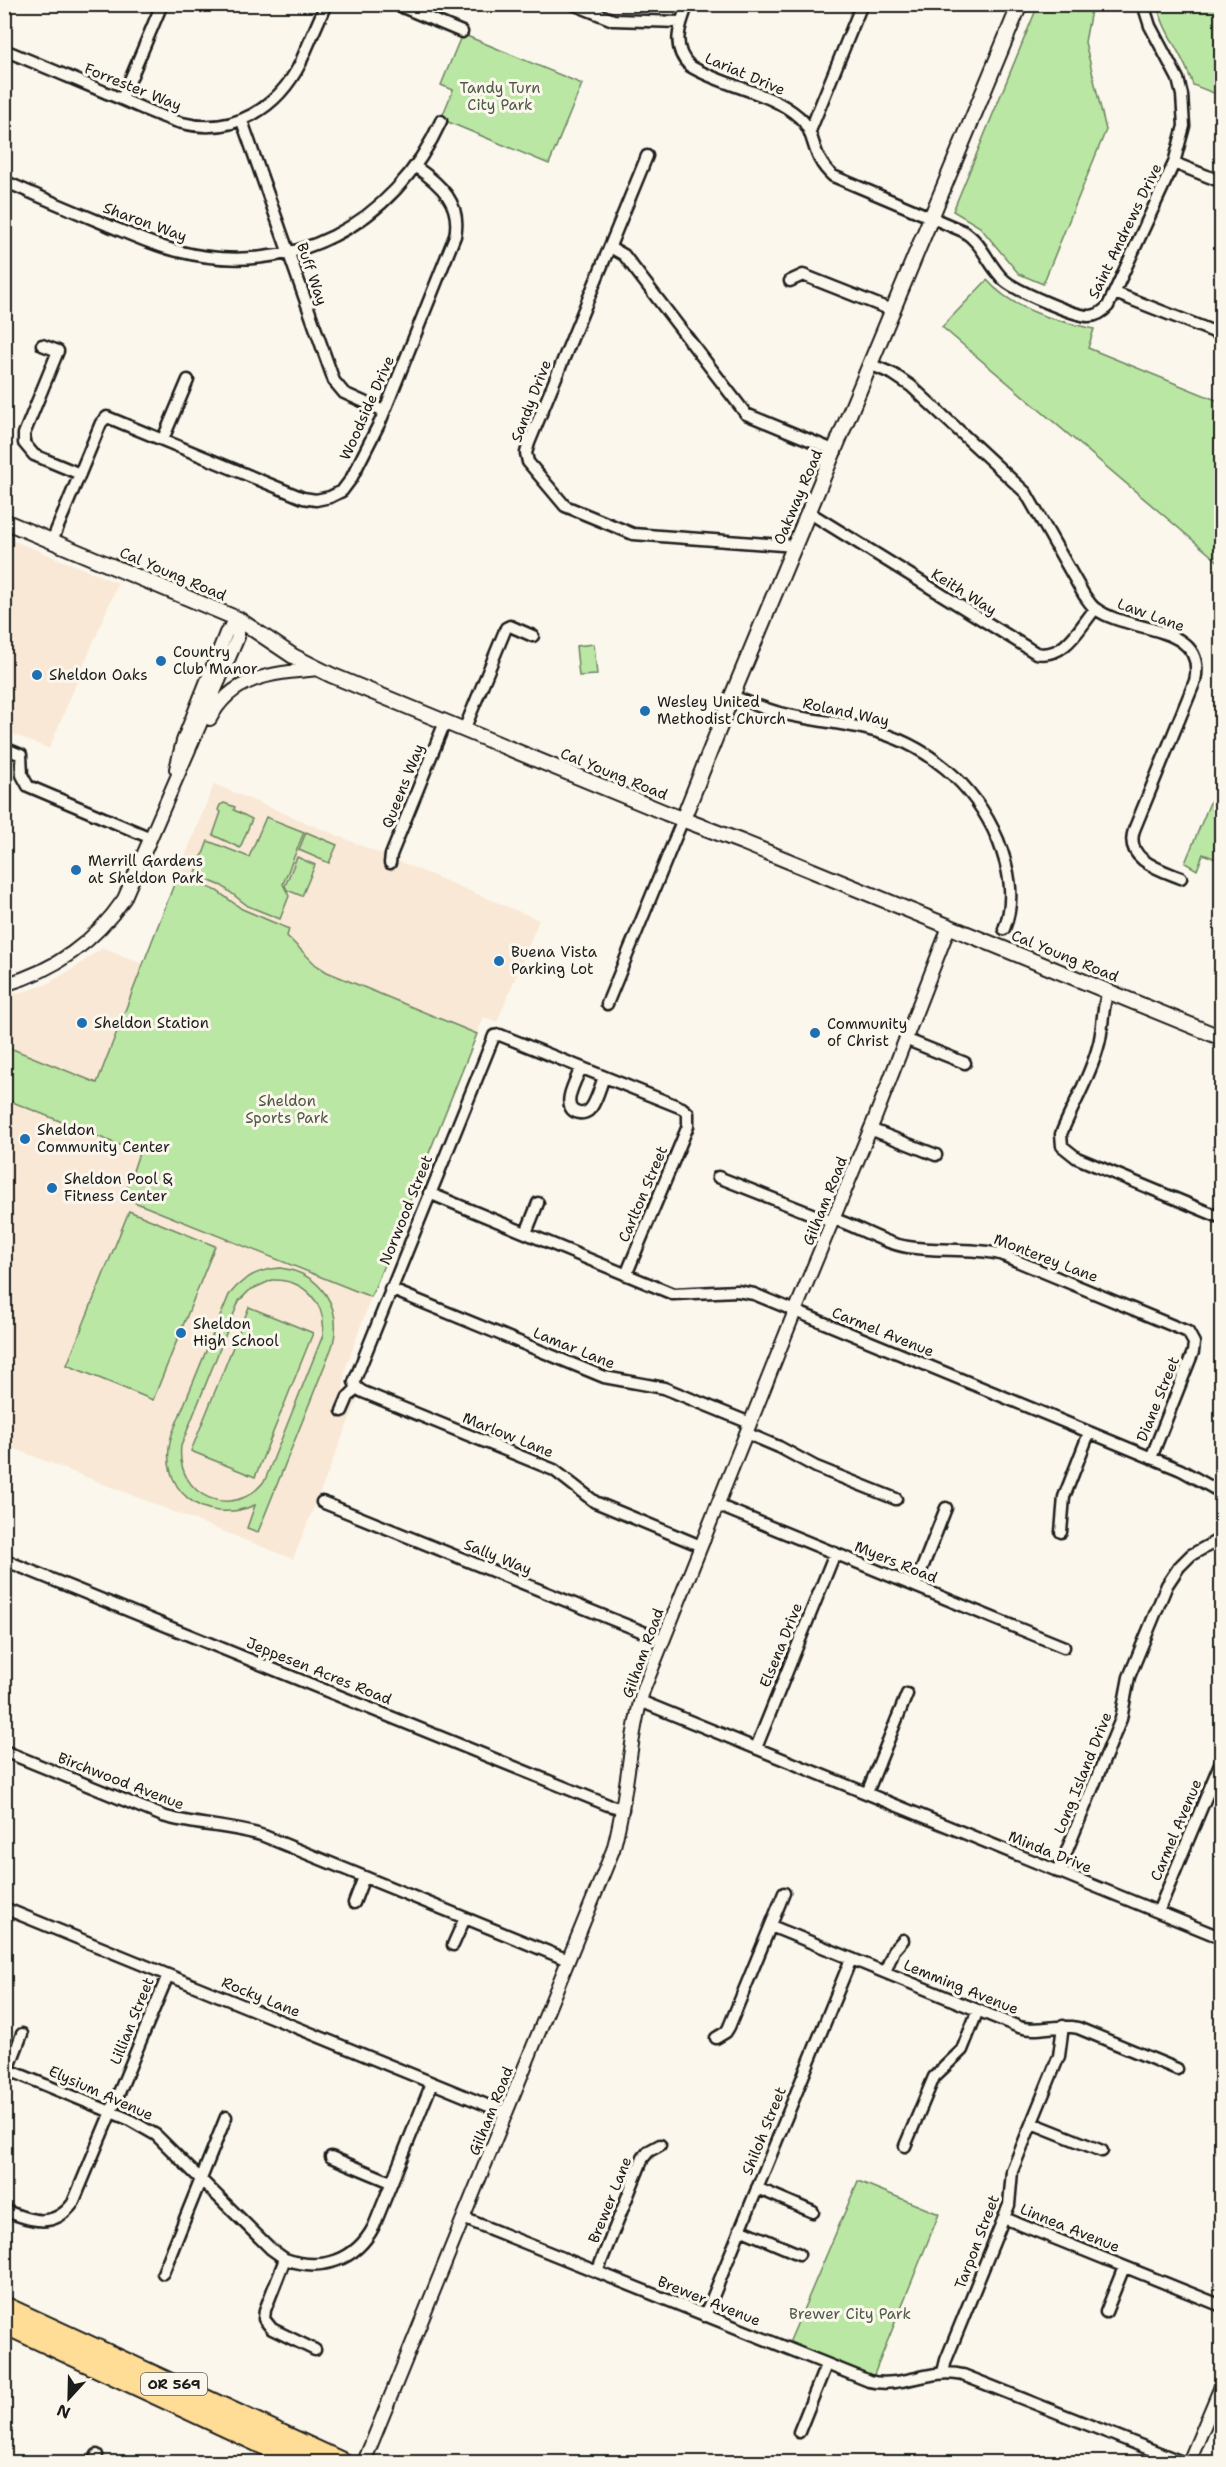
<svg xmlns="http://www.w3.org/2000/svg" width="1226" height="2467" viewBox="0 0 1226 2467" font-family="'Shantell Sans',sans-serif">
	<style>
		.built { fill: #f9e8d6 }
		.green { fill: #bbe7a4; stroke: #6c8260; stroke-width: 1.5; fill-rule: evenodd }
		.lines { fill: none; stroke-linecap: round; stroke-linejoin: round }
		.minor-casing { stroke: #1c1c1c; stroke-width: 15 }
		.tertiary-casing { stroke: #1c1c1c; stroke-width: 16 }
		.secondary-casing { stroke: #1c1c1c; stroke-width: 18 }
		.motorway-casing { stroke: #1c1c1c; stroke-width: 22 }
		.minor { stroke: #fbf7ec; stroke-width: 10 }
		.tertiary { stroke: #fbf7ec; stroke-width: 12 }
		.secondary { stroke: #fbf7ec; stroke-width: 14 }
		.motorway { stroke: #ffdd96; stroke-width: 18 }
		.poi-dot { fill: #1f6fb2; stroke: #fbf7ec; stroke-width: 2 }
		.labels { text-anchor: middle; dominant-baseline: central; stroke-width: 6; stroke-linejoin: round; paint-order: stroke }
		.shield { fill: #fbf7ec; stroke: #5f5e5a; stroke-width: 1.5 }
		.shield-label { font-size: 14px; font-weight: bold; fill: #1c1c1c }
		.street-label { font-size: 15px; fill: #1c1c1c; stroke: #fbf7ec }
		.park-label { font-size: 15px; fill: #4c5945; stroke: #fbf7ec }
		.poi-label { font-size: 15px; fill: #1c1c1c; stroke: #fbf7ec; text-anchor: start }
	</style>
	<rect width="100%" height="100%" fill="#fbf7ec"/>
	<filter id="ink" filterUnits="userSpaceOnUse"><feTurbulence type="fractalNoise" baseFrequency=".0167" numOctaves="2"/><feDisplacementMap in="SourceGraphic" scale="12" xChannelSelector="R" yChannelSelector="G"/><feConvolveMatrix kernelMatrix="1 2 1 2 8 2 1 2 1" color-interpolation-filters="sRGB"/></filter>
	<g filter="url(#ink)">
		<path class="built" d="M12,540l106,43 -69,166 -44,-18 -1,-179z
			M214,784l325,136 -42,102 -13,-5 -7,17 -150,-62 -11,-8 -30,-29 3,-6 -47,-20 -25,-18 -39,-17z
			M102,948l41,16 -46,119 -87,-35 -5,15v-66l40,-12 28,-16z
			M4,1099l135,54 -15,45 247,99 -26,73 -2,19 14,12 -64,158 -288,-114z"/>
		<path class="green" d="M1038,5h54l-7,37 21,88 -63,154 -24,-10 -39,-47 -27,-16z
			M1157,5h64v91l-28,-11c-9,-30 -29,-51 -36,-80z
			M462,34l120,50 -33,80 -108,-45 12,-29 -12,-5z
			M987,280c26,30 69,41 107,49l-6,19 133,54v162l-279,-237z
			M594,644l3,31 -18,1 -3,-30z
			M1221,776v85l-18,-7 -6,16 -12,-7z
			M224,803l11,4 -1,3 18,9 -12,29 -27,-13 8,-23 -3,-2 2,-5z
			M266,817l38,15 -21,52 6,12 -9,23 -32,-13 -26,-20 -27,-11 13,-34 41,16z
			M306,832l31,13 -8,18 -30,-13z
			M297,857l18,8 -13,31 -15,-6 -2,-4z
			M178,874l39,17 25,18 47,20 -2,7 29,29 11,7 150,62 -106,263 -247,-99 15,-45 -134,-54v-36l5,-15 87,35z
			M129,1211l86,35 -62,154 -86,-35z
			M280,1268c41,5 64,40 52,79l-74,185 -11,-4 8,-23c-51,22 -100,-16 -83,-71l57,-139c13,-17 29,-26 51,-27zM272,1280c32,-1 55,23 51,55l-58,145c-31,42 -90,17 -84,-34l58,-145 11,-11z
			M249,1307l64,26 -58,144 -64,-26z
			M858,2181l81,33 -66,163 -84,-34z"/>
		<g class="lines">
			<defs>
				<path id="minor" d="M395,4l67,28
					M573,4l40,16 67,2
					M688,4c-9,22 -17,44 2,62 34,21 80,25 109,51 18,15 10,38 34,59l130,55c20,12 25,34 41,49 11,10 70,36 85,36 8,0 14,-4 19,-10l66,-143 10,-37 -2,-31 -4,-16 -28,-53 -7,-22
					M4,50c37,15 74,31 110,46 22,9 45,21 68,27 52,13 96,-15 119,-61
					M302,59l24,-55
					M122,99l40,-95
					M242,121l92,260 10,12 40,18
					M810,131l52,-127
					M647,156l-118,287 -3,10 2,9 37,44 68,28 162,12
					M1174,163l48,19
					M4,181c34,15 67,29 101,43 24,10 47,21 72,27 113,29 217,-26 264,-130
					M610,247l14,8 122,159 90,37
					M790,281l13,-6 91,36
					M1115,293l107,42
					M42,345l16,6 -34,83v9l10,12 46,19
					M872,365l21,9 18,12 115,107 58,102c4,5 7,11 12,14 31,24 112,14 99,72l-61,149c-10,30 27,40 47,48
					M163,439l25,-59
					M810,513l226,140c29,6 43,-25 59,-44
					M52,541l49,-118 6,-6 196,81 13,2 14,-3 12,-6 9,-12 30,-59 74,-184c7,-33 -15,-52 -39,-69
					M732,696c16,6 32,13 48,17 28,7 58,9 86,16 60,14 108,54 132,111 11,28 18,59 6,89
					M464,730l42,-102 4,-2 23,10
					M4,748l17,7 1,20 6,11 123,52
					M390,863l1,-8 54,-133
					M1108,992c-7,18 -4,36 -10,55 -8,30 -25,58 -37,87l1,12 15,12 140,58
					M607,1004l76,-185
					M905,1039l60,24
					M581,1068c-4,10 -23,41 -2,45 4,1 9,-1 12,-5 6,-8 9,-21 13,-31
					M870,1129l66,26
					M718,1177l114,45
					M429,1193l244,101 64,-3 17,3 427,176 41,23
					M834,1219c25,8 48,24 74,28 30,5 61,0 92,7l188,78 6,11 -1,9 -42,106
					M526,1233l12,-30
					M626,1275l62,-149v-13l-6,-5 -182,-73 -6,1 -140,346 3,6 6,4 191,78 41,32 106,44
					M390,1289l214,88 60,11 86,35
					M342,1411l6,-14 9,-9
					M746,1433l33,14 37,20 80,32
					M322,1502l341,138
					M717,1505l347,142
					M1061,1532l3,-35 25,-64
					M4,1560l604,245 15,4
					M915,1586l31,-78
					M640,1701l582,237
					M756,1748l79,-195
					M4,1751l159,65c33,10 68,9 101,20l304,124
					M867,1793l40,-99
					M1058,1872l63,-153 8,-42 38,-92 12,-18 12,-12 31,-17
					M354,1903l10,-26
					M4,1908l502,205
					M1158,1912l64,-153
					M771,1926l248,101c20,6 39,-4 59,1l99,41
					M453,1945l12,-27
					M885,1972l9,-22 9,-10
					M716,2038l10,-6 3,-5 55,-134
					M4,2068l124,51 28,16 115,114 14,10
					M8,2070l14,-36
					M1032,2123l70,28
					M905,2146l29,-69 28,-27 16,-40
					M331,2157l60,25
					M757,2188l56,24
					M4,2210c26,11 50,19 69,-7l95,-228
					M463,2218l406,163c33,8 61,-14 94,-6l219,87
					M1004,2218l218,88
					M740,2229l59,25
					M597,2272l46,-114 6,-7 11,-6
					M163,2273l63,-156
					M1106,2312l18,-45
					M705,2316l146,-357
					M315,2350l-43,-21 -8,-10 1,-9 20,-51c36,13 71,2 89,-33l58,-143
					M943,2372l3,-12 63,-155 3,-34 47,-115 4,-30
					M799,2432l27,-67
					M93,2462l4,-7"/>
				<path id="tertiary" d="M210,719c22,-44 65,-46 109,-50
					M176,769l7,-28 43,-108 12,-14
					M4,985c51,-15 90,-42 120,-86l114,-262v-18
					M364,2462l249,-612c15,-52 15,-107 30,-159l148,-370 84,-203 74,-191
					M1189,2462l33,-78"/>
				<path id="secondary" d="M4,521l234,98 55,37 38,19 335,138 76,29 480,196
					M683,819l49,-123 288,-692"/>
				<path id="motorway" d="M4,2306l338,156
					M4,2324l296,138"/>
			</defs>
			<use href="#minor" class="minor-casing"/>
			<use href="#tertiary" class="tertiary-casing"/>
			<use href="#secondary" class="secondary-casing"/>
			<use href="#motorway" class="motorway-casing"/>
			<use href="#minor" class="minor"/>
			<use href="#tertiary" class="tertiary"/>
			<use href="#secondary" class="secondary"/>
			<use href="#motorway" class="motorway"/>
		</g>
	</g>
	<g class="poi-dot">
		<circle cx="161" cy="661" r="6"/>
		<circle cx="37" cy="675" r="6"/>
		<circle cx="645" cy="711" r="6"/>
		<circle cx="76" cy="870" r="6"/>
		<circle cx="499" cy="961" r="6"/>
		<circle cx="82" cy="1023" r="6"/>
		<circle cx="815" cy="1033" r="6"/>
		<circle cx="25" cy="1139" r="6"/>
		<circle cx="52" cy="1188" r="6"/>
		<circle cx="181" cy="1333" r="6"/>
	</g>
	<g class="labels">
		<rect class="shield" x="141" y="2373" width="66" height="22" rx="4.5"/>
		<g class="shield-label">
			<text x="174" y="2384">OR 569</text>
		</g>
		<g class="street-label">
			<text transform="translate(745 74) rotate(23)">Lariat Drive</text>
			<text transform="translate(133 87) rotate(22)">Forrester Way</text>
			<text transform="translate(145 222) rotate(20)">Sharon Way</text>
			<text transform="translate(1125 231) rotate(-64)">Saint Andrews Drive</text>
			<text transform="translate(312 274) rotate(71)">Buff Way</text>
			<text transform="translate(531 401) rotate(-69)">Sandy Drive</text>
			<text transform="translate(367 408) rotate(-66)">Woodside Drive</text>
			<text transform="translate(798 497) rotate(-67)">Oakway Road</text>
			<text transform="translate(173 574) rotate(23)">Cal Young Road</text>
			<text transform="translate(964 592) rotate(32)">Keith Way</text>
			<text transform="translate(1151 615) rotate(20)">Law Lane</text>
			<text transform="translate(846 712) rotate(12)">Roland Way</text>
			<text transform="translate(614 774) rotate(22)">Cal Young Road</text>
			<text transform="translate(403 786) rotate(-68)">Queens Way</text>
			<text transform="translate(1065 956) rotate(22)">Cal Young Road</text>
			<text transform="translate(643 1194) rotate(-67)">Carlton Street</text>
			<text transform="translate(825 1201) rotate(-68)">Gilham Road</text>
			<text transform="translate(406 1210) rotate(-68)">Norwood Street</text>
			<text transform="translate(1046 1258) rotate(21)">Monterey Lane</text>
			<text transform="translate(883 1332) rotate(22)">Carmel Avenue</text>
			<text transform="translate(574 1348) rotate(22)">Lamar Lane</text>
			<text transform="translate(1158 1399) rotate(-68)">Diane Street</text>
			<text transform="translate(508 1435) rotate(22)">Marlow Lane</text>
			<text transform="translate(498 1557) rotate(22)">Sally Way</text>
			<text transform="translate(896 1562) rotate(22)">Myers Road</text>
			<text transform="translate(781 1645) rotate(-68)">Elsena Drive</text>
			<text transform="translate(643 1653) rotate(-70)">Gilham Road</text>
			<text transform="translate(319 1671) rotate(22)">Jeppesen Acres Road</text>
			<text transform="translate(1083 1773) rotate(-68)">Long Island Drive</text>
			<text transform="translate(121 1781) rotate(21)">Birchwood Avenue</text>
			<text transform="translate(1176 1830) rotate(-67)">Carmel Avenue</text>
			<text transform="translate(1050 1852) rotate(22)">Minda Drive</text>
			<text transform="translate(961 1987) rotate(22)">Lemming Avenue</text>
			<text transform="translate(261 1997) rotate(22)">Rocky Lane</text>
			<text transform="translate(132 2021) rotate(-68)">Lillian Street</text>
			<text transform="translate(101 2093) rotate(24)">Elysium Avenue</text>
			<text transform="translate(491 2111) rotate(-68)">Gilham Road</text>
			<text transform="translate(764 2131) rotate(-68)">Shiloh Street</text>
			<text transform="translate(610 2200) rotate(-68)">Brewer Lane</text>
			<text transform="translate(1070 2228) rotate(22)">Linnea Avenue</text>
			<text transform="translate(977 2242) rotate(-69)">Tarpon Street</text>
			<text transform="translate(709 2301) rotate(22)">Brewer Avenue</text>
		</g>
		<g class="park-label">
			<text x="500" y="88">Tandy Turn<tspan x="500" dy="17">City Park</tspan></text>
			<text x="287" y="1101">Sheldon<tspan x="287" dy="17">Sports Park</tspan></text>
			<text x="850" y="2314">Brewer City Park</text>
		</g>
		<g class="poi-label">
			<text x="173" y="652">Country<tspan x="173" dy="17">Club Manor</tspan></text>
			<text x="49" y="675">Sheldon Oaks</text>
			<text x="657" y="702">Wesley United<tspan x="657" dy="17">Methodist Church</tspan></text>
			<text x="88" y="861">Merrill Gardens<tspan x="88" dy="17">at Sheldon Park</tspan></text>
			<text x="511" y="952">Buena Vista<tspan x="511" dy="17">Parking Lot</tspan></text>
			<text x="94" y="1023">Sheldon Station</text>
			<text x="827" y="1024">Community<tspan x="827" dy="17">of Christ</tspan></text>
			<text x="37" y="1130">Sheldon<tspan x="37" dy="17">Community Center</tspan></text>
			<text x="64" y="1179">Sheldon Pool &amp;<tspan x="64" dy="17">Fitness Center</tspan></text>
			<text x="193" y="1324">Sheldon<tspan x="193" dy="17">High School</tspan></text>
		</g>
	</g>
	<rect width="1226" height="2467" fill="none" stroke="#fbf7ec" stroke-width="24"/>
	<rect x="12" y="12" width="1202" height="2443" fill="none" stroke="#1c1c1c" stroke-width="2" filter="url(#ink)"/>
	<g transform="translate(69 2398) rotate(202)" stroke="#fbf7ec" stroke-width="4.5" paint-order="stroke">
	<path d="M0-4.5L10 22L0 15L-10 22Z" fill="#1c1c1c"/>
	<text y="-9" font-size="16" font-weight="bold" text-anchor="middle" fill="#1c1c1c">N</text>
	</g>
</svg>
